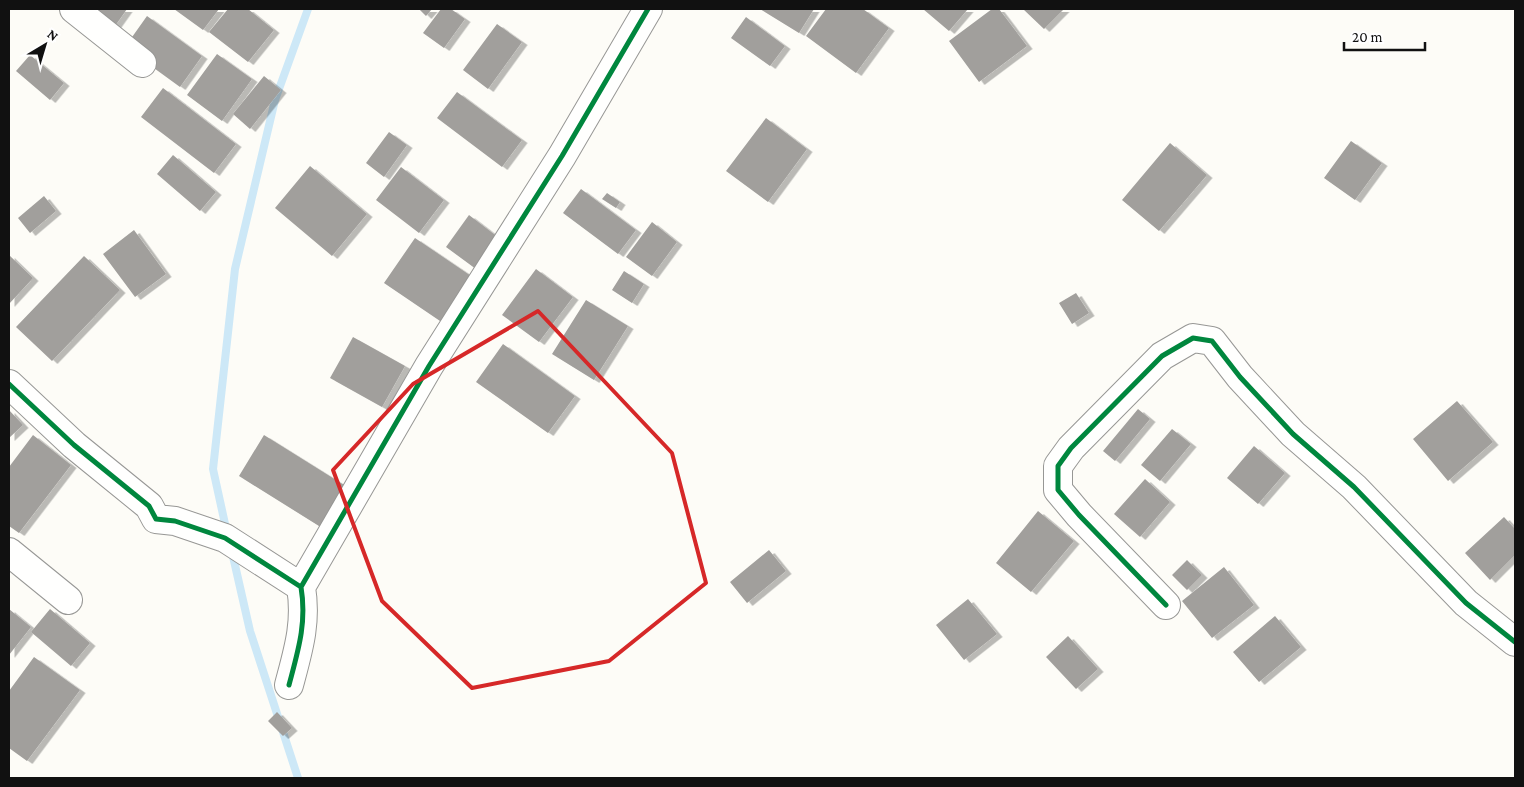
<svg xmlns="http://www.w3.org/2000/svg" width="1524" height="787" viewBox="0 0 1524 787" font-family="'Crimson Pro',serif">
	<style>
		.lines { fill: none; stroke-linecap: round; stroke-linejoin: round }
		.stream { stroke: #cde8f7; stroke-width: 8 }
		.building { fill: #a19f9c; filter: url(#shadow) }
		.minor-casing { stroke: #979795; stroke-width: 30 }
		.minor { stroke: #fffffe; stroke-width: 28 }
		.cycleway-casing { stroke: #fff; stroke-width: 8 }
		.cycleway { stroke: #00873e; stroke-width: 5 }
		.marked { fill: none; stroke: #d62828; stroke-width: 4; stroke-linejoin: round }
	</style>
	<defs>
		<filter id="shadow"><feDropShadow dx="5.5" dy="3" stdDeviation="0" flood-color="#0004"/></filter>
	</defs>
	<rect width="100%" height="100%" fill="#fdfcf7"/>
	<g class="lines">
		<path class="stream" d="M227,533l-14,-64 22,-200 40,-169 33,-91
			M232,552l18,79 48,147"/>
	</g>
	<path class="building" d="M62,9h65l-22,31z
		M174,9h45l-16,21z
		M228,9h20l26,21 -26,32 -39,-30z
		M419,9h13l-6,7z
		M441,9h10l14,10 -21,29 -21,-15z
		M760,9h54l-15,24z
		M826,9h37l26,19 -33,45 -50,-37z
		M923,9h45l-19,22z
		M992,9h7l28,37 -48,36 -30,-41z
		M1023,9h41l-20,20z
		M147,16l55,40 -22,31 -55,-40z
		M746,17l39,29 -15,20 -39,-28z
		M497,24l25,18 -34,47 -25,-19z
		M217,54l35,25 -30,42 -35,-26z
		M30,55l34,28 -14,17 -34,-29z
		M264,76l17,14 -31,39 -17,-15z
		M163,88l73,56 -22,29 -73,-56z
		M457,92l65,48 -20,27 -65,-49z
		M766,118l41,31 -39,53 -42,-31z
		M389,132l18,13 -23,32 -18,-14z
		M1351,141l31,22 -27,37 -31,-22z
		M1170,143l37,32 -48,56 -37,-31z
		M173,155l43,37 -16,19 -43,-37z
		M310,166l57,48 -35,42 -57,-48z
		M401,167l43,33 -25,33 -43,-33z
		M581,189l55,41 -18,24 -55,-41z
		M607,193l13,9 -4,6 -14,-9z
		M44,196l12,15 -26,22 -12,-15z
		M469,215l34,26 -23,31 -34,-25z
		M652,222l25,20 -25,34 -26,-19z
		M134,230l32,44 -31,23 -32,-43z
		M415,238l59,40 -31,45 -59,-40z
		M9,255l24,23 -24,26z
		M84,256l36,34 -68,71 -36,-34z
		M536,269l37,28 -34,45 -37,-27z
		M624,271l20,13 -12,19 -20,-13z
		M1076,293l13,20 -17,11 -13,-21z
		M586,300l42,26 -34,54 -42,-26z
		M353,337l52,29 -23,41 -52,-29z
		M503,344l72,52 -27,37 -72,-51z
		M1457,401l36,41 -45,39 -35,-42z
		M1138,409l12,10 -35,42 -12,-10z
		M9,410l14,15 -14,13z
		M1172,429l19,15 -31,37 -19,-16z
		M33,435l38,30 -52,68 -10,-7v-59z
		M264,435l88,55 -25,41 -88,-55z
		M1254,446l31,27 -27,31 -31,-26z
		M1145,479l25,23 -30,35 -26,-23z
		M1038,511l36,30 -43,51 -35,-29z
		M1504,517l11,12v26l-25,25 -25,-27z
		M769,550l17,21 -39,32 -17,-21z
		M1187,560l15,15 -15,15 -15,-15z
		M1224,567l30,38 -42,33 -30,-37z
		M968,599l29,35 -33,26 -28,-35z
		M9,609l22,18 -22,28z
		M50,609l40,34 -19,23 -40,-34z
		M1275,616l26,31 -42,35 -26,-30z
		M1068,636l30,33 -22,20 -30,-32z
		M34,657l46,33 -53,71 -18,-13v-57z
		M277,712l15,16 -9,8 -15,-15z"/>
	<g class="lines">
		<defs>
			<path id="minor" d="M74,9l68,54
				M9,384l65,61 75,61 7,13 19,2 50,17 76,49
				M9,552l59,48
				M1166,605l-87,-90 -21,-25v-24l13,-18 91,-92 31,-18 19,3 28,36 53,57 61,53 112,116 49,39
				M289,685c9,-34 18,-62 12,-98l128,-221 133,-210 86,-147"/>
		</defs>
		<use href="#minor" class="minor-casing"/>
		<use href="#minor" class="minor"/>
		<defs>
			<path id="cycleway" d="M9,384l65,61 75,61 7,13 19,2 50,17 76,49
				M1166,605l-87,-90 -21,-25v-24l13,-18 91,-92 31,-18 19,3 28,36 53,57 61,53 112,116 49,39
				M289,685c9,-34 18,-62 12,-98l128,-221 133,-210 86,-147"/>
		</defs>
		<use href="#cycleway" class="cycleway-casing"/>
		<use href="#cycleway" class="cycleway"/>
	</g>
	<path class="marked" d="M538,311l134,142 34,130 -97,78 -137,27 -90,-87 -49,-131 80,-86z"/>
	<rect width="1524" height="787" fill="none" stroke="#111111" stroke-width="20"/>
	<g transform="translate(45 45) rotate(38)" stroke="#ffffff" stroke-width="4" paint-order="stroke">
	<path d="M0-4L9 19L0 12L-9 19Z" fill="#111111"/>
	<text y="-8" font-size="14" font-weight="bold" text-anchor="middle" fill="#111111">N</text>
	</g>
	<path d="M1344 42v8h81v-8" fill="none" stroke="#111111" stroke-width="2.5"/>
	<text x="1352" y="42" font-size="15" fill="#111111" stroke="#ffffff" stroke-width="4" paint-order="stroke">20 m</text>
</svg>
